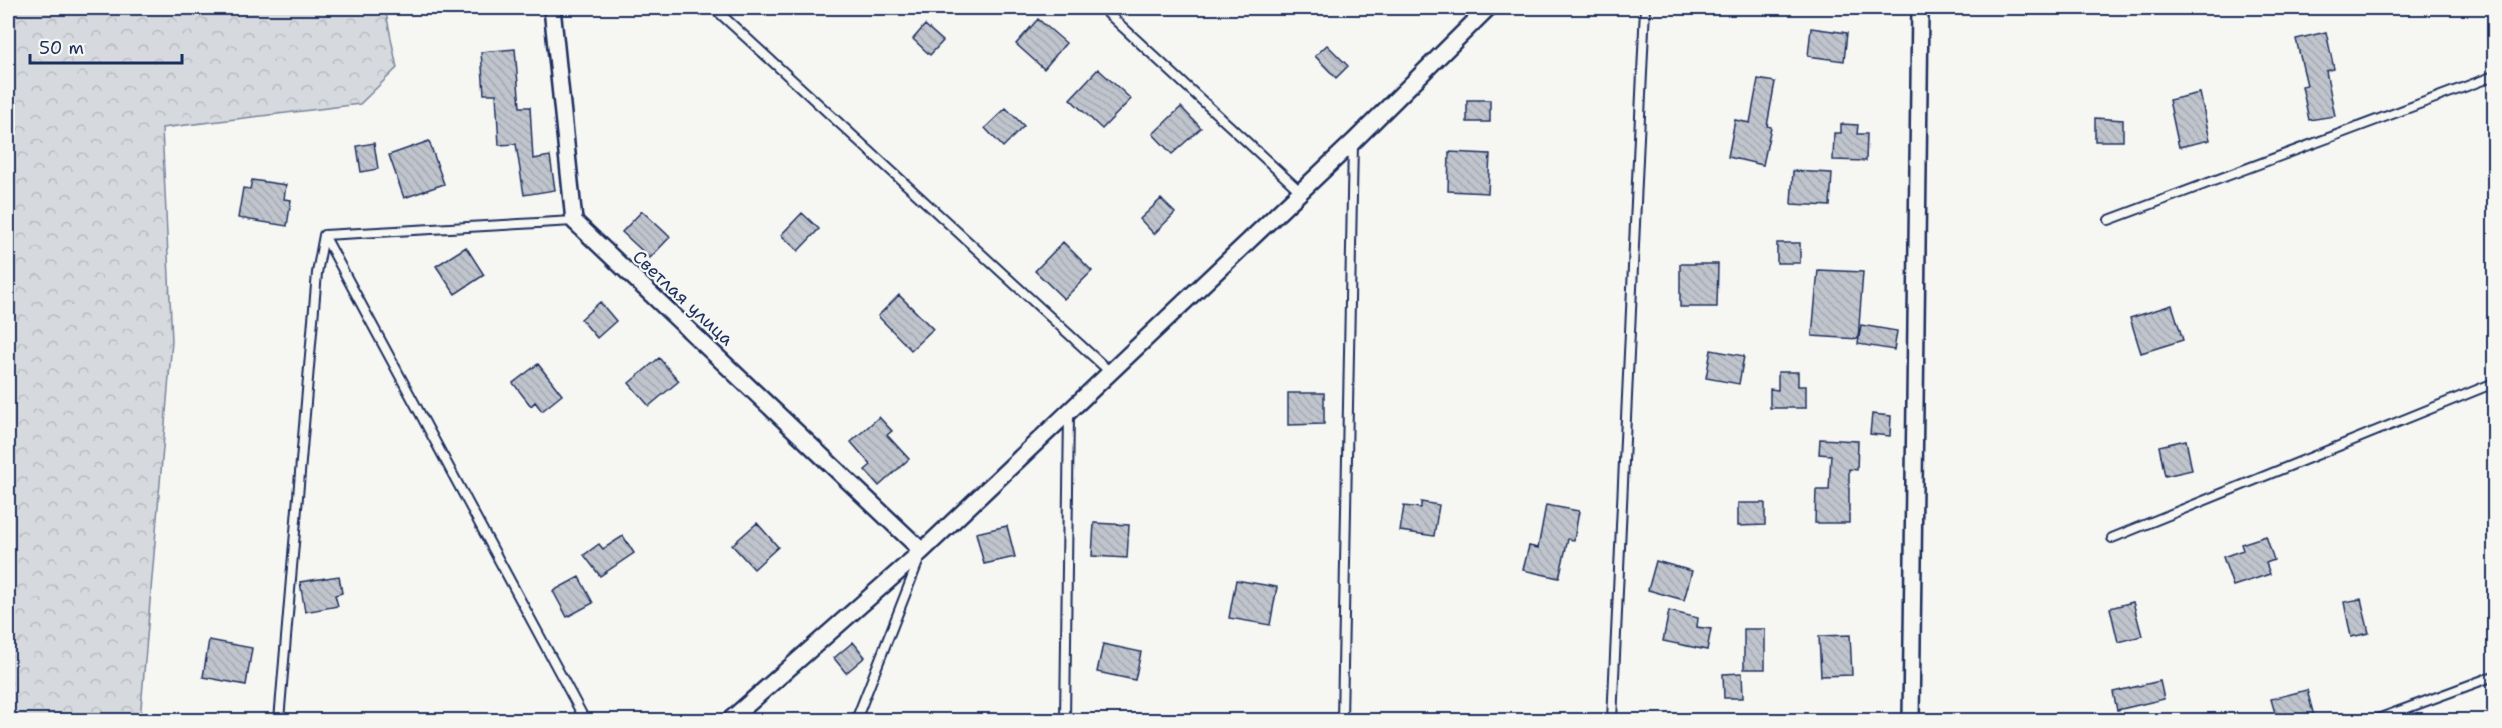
<svg xmlns="http://www.w3.org/2000/svg" width="2502" height="728" viewBox="0 0 2502 728" font-family="'Shantell Sans',sans-serif">
	<style>
		.forest { fill: url(#forest-crowns); stroke: #78849e; stroke-width: 1.5 }
		.building { fill: url(#building-back-hatch); stroke: #1b2f5e; stroke-width: 1.5 }
		.lines { fill: none; stroke-linecap: round; stroke-linejoin: round }
		.service-casing { stroke: #1b2f5e; stroke-width: 12 }
		.minor-casing { stroke: #1b2f5e; stroke-width: 20 }
		.service { stroke: #f6f6f2; stroke-width: 8 }
		.minor { stroke: #f6f6f2; stroke-width: 15 }
		.labels { text-anchor: middle; dominant-baseline: central; stroke-width: 4.5; stroke-linejoin: round; paint-order: stroke }
		.street-label { font-size: 18px; fill: #1b2f5e; stroke: #f6f6f2 }
	</style>
	<defs>
		<pattern id="forest-crowns" width="20" height="18" patternUnits="userSpaceOnUse" patternTransform="scale(1.5)"><rect width="20" height="18" fill="#d6d9dd"/><path d="M2 6a3 3 0 1 1 6 0M12 15a3 3 0 1 1 6 0" fill="none" stroke="#b7bbc0"/></pattern>
		<pattern id="building-back-hatch" width="6" height="6" patternUnits="userSpaceOnUse" patternTransform="scale(1.5)"><rect width="6" height="6" fill="#c0c4cd"/><path d="M-1 5l2 2M0 0l6 6M5-1l2 2" fill="none" stroke="#a4a9b2"/></pattern>
	</defs>
	<rect width="100%" height="100%" fill="#f6f6f2"/>
	<filter id="ink" filterUnits="userSpaceOnUse"><feTurbulence type="fractalNoise" baseFrequency=".0167" numOctaves="2"/><feDisplacementMap in="SourceGraphic" scale="12" xChannelSelector="R" yChannelSelector="G"/><feConvolveMatrix kernelMatrix="1 2 1 2 8 2 1 2 1" color-interpolation-filters="sRGB"/></filter>
	<g filter="url(#ink)">
		<path class="forest" d="M8,8h377l12,60 -37,36 -198,24 10,213 -32,379h-132z"/>
		<path class="building" d="M1038,19l28,24 -22,26 -28,-25z
			M925,25l18,16 -13,14 -17,-16z
			M1811,28l36,5 -3,28 -36,-5z
			M2326,32l8,37 -8,2 9,45 -26,4 -7,-34 5,-1 -11,-46z
			M1327,45l21,21 -12,12 -21,-22z
			M515,49l5,58h10l3,52 17,-3 5,34 -31,5 -8,-51 -17,1 -3,-51h-12l-3,-42z
			M1098,69l33,30 -29,30 -32,-30z
			M1758,79l17,3 -8,44 4,1 -8,38 -35,-8 7,-37 15,3z
			M2200,93l10,47 -31,7 -10,-47z
			M1467,100h23v22h-23z
			M1181,107l20,21 -29,26 -19,-20z
			M1006,108l18,18 -21,21 -18,-19z
			M2095,118l28,2v21h-28z
			M1841,124l17,1 -1,9h10l-1,27 -33,-1 1,-27h7z
			M429,141l15,43 -40,14 -15,-43z
			M374,143l4,26 -17,3 -4,-26z
			M1449,152l41,2 -2,39 -40,-2z
			M1793,171l39,2 -2,33 -39,-2z
			M252,180l34,5 -2,14 7,1 -4,26 -49,-8 5,-30 7,1z
			M1161,199l14,14 -21,21 -14,-15z
			M642,211l28,26 -20,21 -28,-26z
			M802,213l17,16 -21,22 -17,-16z
			M1063,242l29,29 -28,28 -29,-28z
			M1777,243h23v20h-23z
			M466,247l18,28 -29,19 -19,-28z
			M1680,264h38l-1,43h-37z
			M1818,270l45,2 -5,67 -46,-3z
			M899,295l34,34 -22,21 -33,-34z
			M600,302l16,19 -19,17 -16,-19z
			M2172,305l11,35 -42,13 -11,-35z
			M1861,325l36,6 -3,19 -36,-6z
			M1711,350l33,6 -5,28 -33,-6z
			M659,358l20,23 -30,25 -20,-23z
			M538,364l24,31 -20,16 -7,-9 -4,4 -18,-23z
			M1778,372h20v14h8v22h-36v-19l8,1z
			M1288,393h36v31l-36,1z
			M1872,414l19,2 -1,20 -20,-2z
			M879,417l13,14 -5,4 22,24 -30,27 -14,-16 6,-5 -20,-23z
			M1820,439l38,2 -1,29 -8,-1v54h-34l1,-33h13l2,-35 -12,-1z
			M2186,440l6,30 -27,6 -6,-30z
			M1421,502l18,3 -5,31 -34,-5 4,-25 17,2z
			M1738,503h27v22l-27,1z
			M1546,505l33,6 -5,29 -6,-1 -9,39 -36,-8 6,-24 9,2z
			M757,523l21,24 -24,22 -22,-24z
			M1094,523l35,2 -2,33 -35,-2z
			M1007,526l8,31 -31,7 -8,-31z
			M623,536l11,17 -34,23 -16,-21 15,-11 4,5z
			M2266,536l8,24 -8,3 4,11 -37,12 -10,-29 20,-7 -2,-6z
			M1656,561l36,10 -8,29 -36,-10z
			M339,576l3,17 -7,2 3,11 -33,6 -5,-30z
			M579,577l14,26 -26,14 -14,-26z
			M1236,580l41,7 -7,38 -41,-7z
			M2361,599l8,34 -18,4 -7,-35z
			M2133,602l9,34 -24,6 -8,-34z
			M1669,611l29,7 -1,9 14,2 -4,21 -44,-9z
			M1744,629h21v40h-21z
			M1850,635l2,40 -31,1 -2,-40z
			M209,640l43,8 -6,37 -43,-8z
			M853,642l12,15 -19,16 -12,-15z
			M1103,644l38,8 -6,28 -38,-8z
			M1742,673l1,25h-19l-1,-24z
			M2160,681l4,18 -47,11 -4,-18z
			M2307,690l8,30h-38l-6,-21z"/>
		<g class="lines">
			<defs>
				<path id="service" d="M714,8l396,364
					M1102,8l199,184
					M2109,220l385,-144
					M324,235l261,485
					M2112,538l382,-155
					M279,720l38,-447 7,-38 250,-14
					M856,720l64,-163
					M1065,720l4,-307
					M1342,720l11,-577
					M1612,720l33,-712
					M2375,720l119,-44"/>
				<path id="minor" d="M552,8l22,213 348,330
					M730,720l192,-169 431,-409 135,-134
					M1911,720l9,-712"/>
			</defs>
			<use href="#service" class="service-casing"/>
			<use href="#minor" class="minor-casing"/>
			<use href="#service" class="service"/>
			<use href="#minor" class="minor"/>
		</g>
	</g>
	<g class="labels">
		<g class="street-label">
			<text transform="translate(683 298) rotate(43)">Светлая улица</text>
		</g>
	</g>
	<rect width="2502" height="728" fill="none" stroke="#f6f6f2" stroke-width="30"/>
	<rect x="15" y="15" width="2472" height="698" fill="none" stroke="#1b2f5e" stroke-width="2" filter="url(#ink)"/>
	<path d="M30 54v9h152v-9" fill="none" stroke="#1b2f5e" stroke-width="3"/>
	<text x="39" y="54" font-size="18" fill="#1b2f5e" stroke="#f6f6f2" stroke-width="4.5" paint-order="stroke">50 m</text>
</svg>
